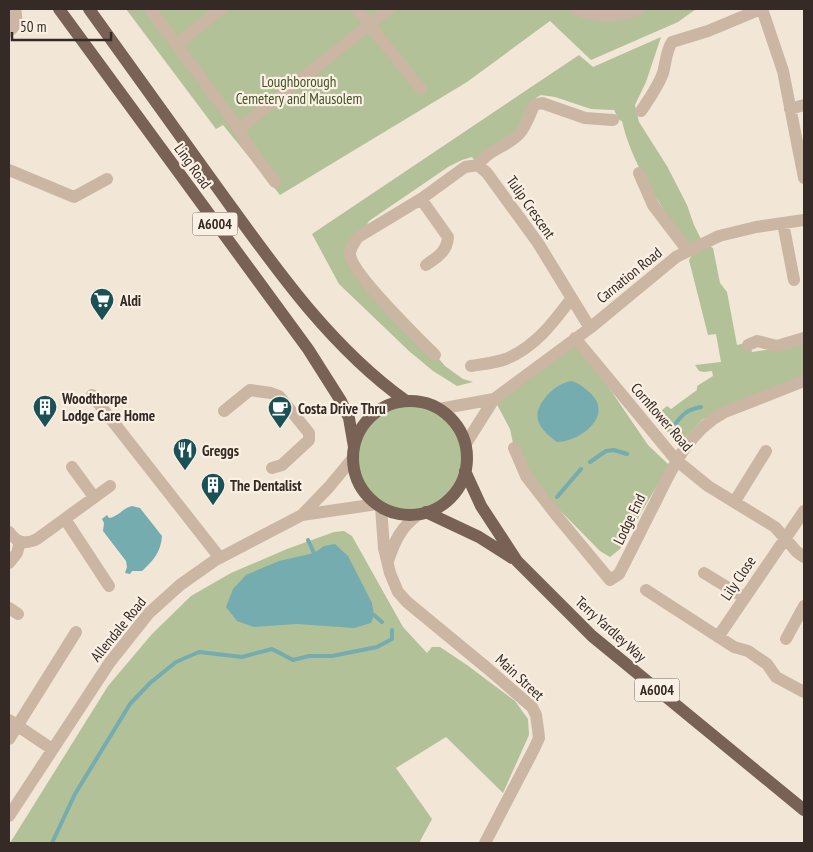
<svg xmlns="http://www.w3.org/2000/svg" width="813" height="852" viewBox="0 0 813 852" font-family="'PT Sans Narrow',sans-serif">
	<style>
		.green { fill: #b2c197 }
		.water { fill: #75acb0 }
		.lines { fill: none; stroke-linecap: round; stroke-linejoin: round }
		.stream { stroke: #75acb0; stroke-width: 4 }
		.minor { stroke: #cab6a3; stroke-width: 12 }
		.major { stroke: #776255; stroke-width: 12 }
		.labels { text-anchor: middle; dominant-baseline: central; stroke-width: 4.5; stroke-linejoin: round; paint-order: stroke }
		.shield { fill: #faf0e3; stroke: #70655e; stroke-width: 1 }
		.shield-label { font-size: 14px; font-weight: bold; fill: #352a25 }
		.park-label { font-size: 15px; fill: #425428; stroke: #faf0e3 }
		.street-label { font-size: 15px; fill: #352a25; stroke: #faf0e3 }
		.poi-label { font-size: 15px; font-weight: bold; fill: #352a25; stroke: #faf0e3; text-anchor: start }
	</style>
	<rect width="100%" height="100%" fill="#f2e6d7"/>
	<path class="green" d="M126,9h570l-18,13 -87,38 -41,-39 -83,61 -187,113 -57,-70 -7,4z
		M661,37l-15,45 -11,23 4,17 28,44 20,39 7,20 9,18 10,5 7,35 7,9 10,53 13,-3 2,10 52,-8v37l-79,31 -22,7 -25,26 -23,-29 12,-10 4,3 26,-19v-4l16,-10 -1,-5 -8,1 -5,-1 -4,-6 26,-3 -5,-28 -8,1 -19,-75 9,-14 -7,3c-27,-39 -58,-80 -69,-128l-3,-1 -5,-10 -23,-1 -36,-12 -14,-2 -5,3 -16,35 -42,32 -6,-8 -10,3 -14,7 -79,54 -19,34 95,111 18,13 10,3 -16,4 -24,-15 -24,-20 -70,-67 -27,-50 267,-179 14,12z
		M575,338l73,107 21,20 -49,84 -10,8 -10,-6 -74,-75 -12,-28 -4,-19 -16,-30z
		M353 458a57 57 0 1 1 114 0a57 57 0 1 1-114 0Z
		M344,531l8,5 51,91 24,26 5,-6h8l27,18 48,36 13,18 1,16 -26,58 -57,-56 -50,31 36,51 -13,24h-409l98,-157 44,-52 39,-38 40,-23 56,-24 47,-17z"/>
	<path class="water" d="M571,381c8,2 11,5 17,10 28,23 -6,50 -31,51 -18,-13 -27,-25 -12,-44 7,-9 16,-15 26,-17z
		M132,506l8,2 22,28c-1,16 -9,25 -20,35h-10l-2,3 -5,-1 2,-6 -1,-6 -23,-30 1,-8 -2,-4 5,-4 2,3c9,-1 14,-10 23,-12z
		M335,544l13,12 24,47 2,12 -3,8 -17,5 -57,-4 -43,3 -17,-6 -11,-14 7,-18 13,-14 33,-14 35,-8 10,-7z"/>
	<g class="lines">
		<path class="stream" d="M672,428c10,-12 12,-18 29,-21
			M590,462l16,-11 8,-1 13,4
			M557,497l24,-28
			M308,540l6,13
			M374,615l8,7
			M52,843l23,-49 55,-90 20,-21 26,-21 23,-10 43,5 30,-8 21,11 16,-4h23l45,-9 15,-8v-9"/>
		<path class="minor" d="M150,9l89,120 7,14 29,39
			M357,9l64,80
			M575,9c22,9 43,9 64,0
			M762,9l21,62 21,107
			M9,31c8,-5 8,-14 6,-22
			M177,44l44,-35
			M790,109l14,-4
			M641,111c8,-12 17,-24 22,-38 3,-11 3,-22 9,-31l36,-11 53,-22
			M239,129l150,-120
			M478,165c9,-15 29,-18 41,-31 7,-7 11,-20 15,-29l8,-2 43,15 28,2
			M9,170l65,27 33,-18
			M639,173l14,32 35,46
			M421,199l27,38c-1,15 -11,20 -22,28
			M783,223l11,57
			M575,338l101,122 32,26 67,41 22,25 7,5
			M748,345l9,-4 20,5 27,-8
			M435,355c-15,-15 -84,-82 -85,-101 0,-6 5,-12 8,-17l63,-38 44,-32 13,-2 9,8 51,70 52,85
			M471,366c11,-2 24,-3 35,-7 29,-12 47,-36 65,-60
			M92,395l128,163
			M439,409l55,-10
			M224,411l26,-21 21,3 8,3 30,37v7l-27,25 -10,3
			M465,445l29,-46 96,-71 86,-71 43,-21 37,-9 48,-7
			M514,448l12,28 31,40 53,64 9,-6c12,-23 23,-46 35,-69 17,-35 34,-74 71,-93l79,-31
			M72,467l22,30
			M735,501l31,-50
			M381,507l3,41 6,25 8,19 9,10 80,66 45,39 4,8 2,14 1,9 -5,11 -49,94
			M302,515l75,-11
			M65,519l44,67
			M9,532c8,11 16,13 28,7l73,-53
			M388,561c7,-21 13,-34 31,-47
			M9,563l8,-10 3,-11
			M704,573l41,25
			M646,590l88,57 14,4 19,13 9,13 28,15
			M9,608l9,6
			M718,637l86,-126
			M786,639l18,-33
			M9,720l43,29
			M9,739l67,-107
			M9,816l101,-154 39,-49 31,-28 34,-24 88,-46 27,-28 24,-29"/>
		<path class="major" d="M59,9l249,340 33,52 8,17 5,29
			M89,9c43,60 87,121 130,181 55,76 110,156 187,211
			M353 458a57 57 0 1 1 114 0a57 57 0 1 1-114 0Z
			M465,471l16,35 36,55 75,75 212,174
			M426,512l53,25 33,21"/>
	</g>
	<defs>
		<symbol id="supermarket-pin" viewBox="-11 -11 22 30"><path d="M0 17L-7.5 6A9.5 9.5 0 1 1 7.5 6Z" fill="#195157" stroke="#faf0e3"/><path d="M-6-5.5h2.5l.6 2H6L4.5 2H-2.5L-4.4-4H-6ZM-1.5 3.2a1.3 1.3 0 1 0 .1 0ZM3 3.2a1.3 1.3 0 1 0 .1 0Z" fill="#fff"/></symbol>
		<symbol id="building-pin" viewBox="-11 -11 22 30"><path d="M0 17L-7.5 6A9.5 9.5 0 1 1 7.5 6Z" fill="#195157" stroke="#faf0e3"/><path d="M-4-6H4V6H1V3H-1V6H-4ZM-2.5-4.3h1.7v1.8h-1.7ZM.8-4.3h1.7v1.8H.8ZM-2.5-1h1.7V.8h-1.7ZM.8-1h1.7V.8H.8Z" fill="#fff"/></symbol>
		<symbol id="cafe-pin" viewBox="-11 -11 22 30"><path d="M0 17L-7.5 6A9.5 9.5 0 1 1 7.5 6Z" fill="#195157" stroke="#faf0e3"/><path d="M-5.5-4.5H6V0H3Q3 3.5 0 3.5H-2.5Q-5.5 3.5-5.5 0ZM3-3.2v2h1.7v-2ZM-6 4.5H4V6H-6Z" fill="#fff"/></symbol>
		<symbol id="restaurant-pin" viewBox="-11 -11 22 30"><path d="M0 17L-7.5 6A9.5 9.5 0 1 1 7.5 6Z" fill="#195157" stroke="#faf0e3"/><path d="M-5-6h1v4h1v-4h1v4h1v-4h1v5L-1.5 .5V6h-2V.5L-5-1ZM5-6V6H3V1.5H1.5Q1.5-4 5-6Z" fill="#fff"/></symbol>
	</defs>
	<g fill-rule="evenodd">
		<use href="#supermarket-pin" x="88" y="286" width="28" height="38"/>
		<use href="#building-pin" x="31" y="393" width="28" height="38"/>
		<use href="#cafe-pin" x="266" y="394" width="28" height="38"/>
		<use href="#restaurant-pin" x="171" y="436" width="28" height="38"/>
		<use href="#building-pin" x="199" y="471" width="28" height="38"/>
	</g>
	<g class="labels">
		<g class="shield">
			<rect x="192.5" y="212.5" width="45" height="23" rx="4"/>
			<rect x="634.5" y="678.5" width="45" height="23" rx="4"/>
		</g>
		<g class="shield-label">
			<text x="215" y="224">A6004</text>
			<text x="657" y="690">A6004</text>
		</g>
		<g class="park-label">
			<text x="299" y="81">Loughborough<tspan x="299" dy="17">Cemetery and Mausolem</tspan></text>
		</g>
		<g class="street-label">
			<text transform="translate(193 166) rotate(54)">Ling Road</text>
			<text transform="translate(531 207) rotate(55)">Tulip Crescent</text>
			<text transform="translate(629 275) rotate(-39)">Carnation Road</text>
			<text transform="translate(662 417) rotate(49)">Cornflower Road</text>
			<text transform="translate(629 519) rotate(-64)">Lodge End</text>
			<text transform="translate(738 578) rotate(-56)">Lily Close</text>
			<text transform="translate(118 629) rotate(-51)">Allendale Road</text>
			<text transform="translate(611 629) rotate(42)">Terry Yardley Way</text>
			<text transform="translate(520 677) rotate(43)">Main Street</text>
		</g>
		<g class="poi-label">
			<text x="120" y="300">Aldi</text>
			<text x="62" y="398">Woodthorpe<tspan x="62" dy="17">Lodge Care Home</tspan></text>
			<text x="298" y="408">Costa Drive Thru</text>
			<text x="202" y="450">Greggs</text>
			<text x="230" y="485">The Dentalist</text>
		</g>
	</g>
	<rect width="813" height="852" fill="none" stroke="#352a25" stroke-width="20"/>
	<path d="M12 32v8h99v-8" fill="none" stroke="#352a25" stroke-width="2.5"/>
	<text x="20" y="32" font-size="15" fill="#352a25" stroke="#faf0e3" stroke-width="4" paint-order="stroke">50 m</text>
</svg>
